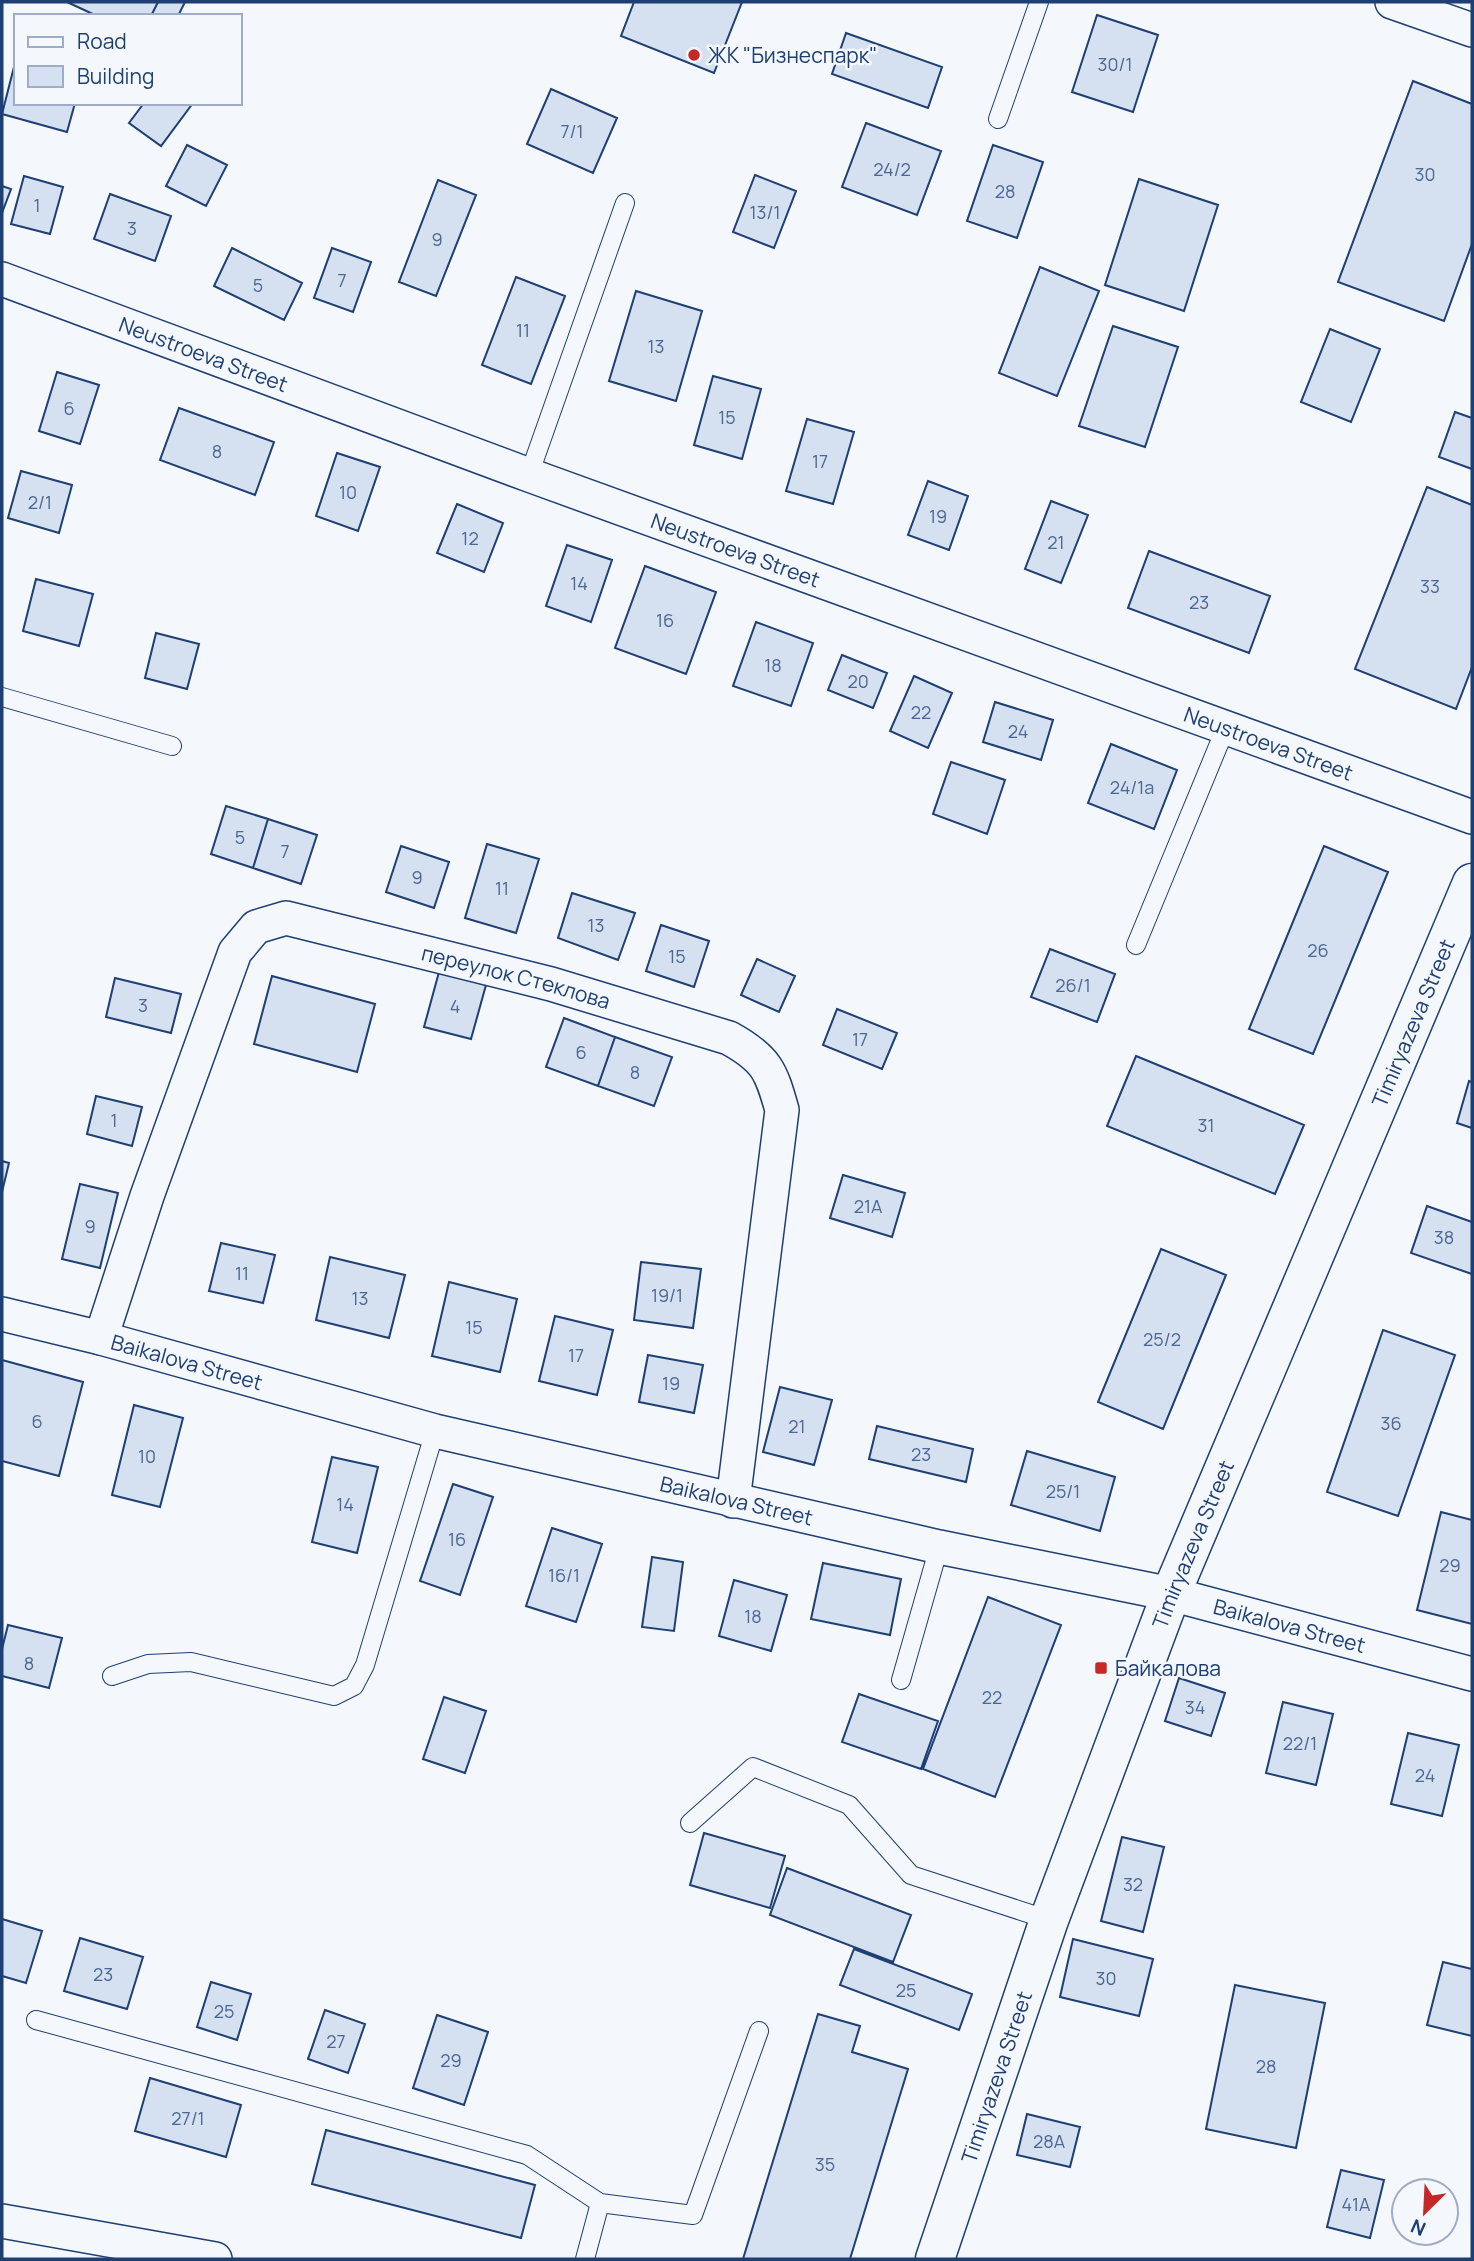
<svg xmlns="http://www.w3.org/2000/svg" width="1474" height="2261" viewBox="0 0 1474 2261" font-family="Manrope,sans-serif">
	<style>
		.building { fill: #d5e0f0; stroke: #1d3f73; stroke-width: 2 }
		.lines { fill: none; stroke-linecap: round; stroke-linejoin: round }
		.service-casing { stroke: #1d3f73; stroke-width: 20 }
		.minor-casing { stroke: #1d3f73; stroke-width: 36 }
		.tertiary-casing { stroke: #1d3f73; stroke-width: 41 }
		.service { stroke: #f4f7fb; stroke-width: 18 }
		.minor { stroke: #f4f7fb; stroke-width: 33 }
		.tertiary { stroke: #f4f7fb; stroke-width: 38 }
		.poi-dot { fill: #c62828; stroke: #f4f7fb; stroke-width: 2.5 }
		.labels { text-anchor: middle; dominant-baseline: central; stroke-width: 5; stroke-linejoin: round; paint-order: stroke }
		.number-label { font-size: 18px; fill: #4b6792 }
		.poi-label { font-size: 21px; fill: #1d3f73; stroke: #f4f7fb; text-anchor: start }
		.street-label { font-size: 21px; fill: #1d3f73; stroke: #f4f7fb }
	</style>
	<rect width="100%" height="100%" fill="#f4f7fb"/>
	<path class="building" d="M67,2h91l-7,14h-54z
		M158,2h27l-7,14h-23l-3,-2z
		M634,2h108l-28,71 -93,-37z
		M1097,15l61,20 -25,77 -61,-20z
		M846,33l96,34 -14,41 -96,-34z
		M16,59v44h59l-8,29 -65,-18z
		M1413,81l59,23v140l-28,77 -106,-39z
		M551,89l66,29 -24,55 -66,-29z
		M144,103h49l-32,43 -32,-23z
		M866,123l75,28 -24,64 -75,-28z
		M187,145l40,20 -21,41 -40,-20z
		M993,145l50,17 -26,76 -50,-17z
		M755,175l41,16 -22,57 -41,-16z
		M24,176l39,11 -13,47 -39,-10z
		M1139,179l79,26 -34,106 -79,-26z
		M438,180l38,15 -40,101 -37,-14z
		M2,186l9,3 -9,24z
		M110,194l61,22 -16,45 -61,-22z
		M232,248l70,35 -18,37 -70,-34z
		M332,248l39,14 -18,50 -39,-14z
		M1040,267l59,24 -42,105 -58,-23z
		M516,277l49,19 -34,88 -49,-19z
		M636,291l66,20 -26,90 -67,-20z
		M1113,326l65,21 -33,100 -66,-21z
		M1330,329l50,20 -29,73 -50,-20z
		M57,372l42,13 -19,59 -41,-13z
		M713,376l48,13 -19,70 -48,-14z
		M179,408l95,34 -19,53 -95,-35z
		M1455,412l17,6v51l-33,-12z
		M807,419l47,13 -21,72 -47,-13z
		M337,453l43,14 -22,64 -42,-15z
		M21,471l51,14 -13,48 -51,-15z
		M928,481l40,15 -19,54 -41,-15z
		M1427,487l45,18v162l-16,42 -101,-40z
		M1051,501l37,14 -27,68 -36,-14z
		M457,504l46,19 -19,49 -47,-19z
		M567,545l45,15 -21,62 -45,-16z
		M1149,551l121,45 -21,57 -121,-45z
		M645,566l71,26 -30,82 -71,-26z
		M36,579l57,15 -14,52 -56,-15z
		M756,622l57,21 -22,63 -58,-20z
		M156,633l43,11 -12,45 -42,-11z
		M842,655l45,18 -14,35 -45,-18z
		M914,676l38,17 -24,55 -38,-17z
		M995,702l58,18 -12,40 -58,-18z
		M1111,744l66,26 -23,59 -66,-26z
		M951,762l54,18 -18,54 -54,-20z
		M226,806l42,13 -15,49 -42,-14z
		M268,819l49,16 -16,49 -48,-16z
		M487,844l52,15 -23,74 -51,-15z
		M401,846l48,16 -15,46 -48,-16z
		M1324,846l64,26 -75,182 -64,-25z
		M572,893l63,20 -17,47 -60,-22z
		M661,925l48,16 -15,46 -48,-16z
		M1050,949l65,25 -18,48 -66,-25z
		M757,959l38,17 -16,36 -38,-17z
		M439,972l47,13 -15,54 -47,-12z
		M272,976l103,28 -18,68 -103,-28z
		M115,978l66,16 -10,39 -65,-16z
		M837,1009l60,24 -15,36 -59,-24z
		M564,1018l51,19 -17,49 -52,-19z
		M615,1037l57,20 -18,49 -56,-20z
		M1136,1056l168,69 -29,69 -168,-68z
		M1469,1081l3,1v46l-15,-5z
		M96,1096l46,11 -10,39 -45,-12z
		M2,1161l7,2 -7,29z
		M843,1175l62,18 -13,44 -62,-19z
		M80,1184l38,9 -18,75 -38,-9z
		M1427,1206l45,16v52l-61,-21z
		M221,1243l54,12 -12,48 -54,-12z
		M1161,1249l65,26 -63,154 -65,-27z
		M330,1257l75,18 -16,63 -73,-18z
		M641,1262l60,7 -8,59 -59,-8z
		M449,1282l68,17 -17,73 -68,-16z
		M555,1316l58,14 -16,65 -58,-14z
		M1383,1330l72,25 -57,161 -71,-24z
		M648,1355l55,10 -9,48 -55,-11z
		M2,1360l81,22 -24,94 -57,-15z
		M780,1387l52,13 -18,65 -51,-13z
		M134,1405l49,13 -23,89 -48,-12z
		M877,1426l96,23 -7,33 -97,-23z
		M1027,1451l88,26 -15,54 -89,-26z
		M332,1457l46,10 -21,86 -45,-11z
		M453,1484l40,13 -33,98 -40,-14z
		M1441,1512l31,8v104l-55,-14z
		M552,1528l50,16 -26,78 -50,-16z
		M652,1557l31,5 -9,69 -32,-4z
		M823,1563l78,16 -11,56 -79,-16z
		M734,1580l53,15 -16,56 -52,-15z
		M988,1597l73,28 -66,172 -72,-28z
		M8,1625l54,13 -13,50 -47,-12v-27z
		M1179,1678l46,15 -14,43 -46,-15z
		M859,1694l79,27 -17,48 -79,-27z
		M444,1697l42,14 -21,62 -42,-14z
		M1283,1702l50,12 -17,71 -50,-12z
		M1408,1733l51,12 -17,71 -51,-12z
		M704,1833l81,23 -15,52 -80,-23z
		M1122,1837l42,10 -21,85 -42,-11z
		M787,1868l124,47 -18,47 -123,-47z
		M2,1919l40,12 -16,52 -24,-7z
		M80,1938l63,19 -16,52 -63,-18z
		M1073,1939l80,20 -14,57 -79,-19z
		M854,1949l118,45 -13,36 -119,-45z
		M1443,1962l29,7v67l-45,-11z
		M211,1982l40,12 -14,46 -40,-13z
		M1235,1985l90,18 -29,145 -90,-19z
		M325,2010l40,14 -17,49 -40,-14z
		M818,2014l42,12 -8,26 56,17 -58,190h-107z
		M437,2015l51,17 -24,73 -51,-17z
		M150,2078l91,27 -15,52 -91,-26z
		M1027,2114l53,13 -10,40 -53,-12z
		M326,2130l209,55 -14,53 -209,-54z
		M1341,2170l43,10 -14,58 -43,-11z"/>
	<g class="lines">
		<defs>
			<path id="service" d="M998,119l41,-117
				M529,475l96,-272
				M2,697l170,49
				M1136,945l90,-218
				M112,1676l36,-12 43,-2 143,34 20,-10 11,-21 70,-234
				M901,1680l38,-133
				M690,1823l63,-56 96,38 62,70 138,45
				M36,2020l491,135 73,48 -15,56
				M600,2203l93,12 66,-184"/>
			<g id="minor">
				<path d="M1392,2l80,28"/>
				<path id="s1" d="M2,279l527,196 943,342"/>
				<path id="s2" d="M2,1314l99,24 334,93 504,116 232,47 301,80"/>
				<path id="s3" d="M101,1338l46,-142 88,-244 21,-25 30,-9 265,66 178,54c38,21 42,33 53,72l-49,391"/>
				<path d="M2,2221l213,38"/>
			</g>
			<g id="tertiary">
				<path id="s4" d="M935,2259l114,-339 122,-326 301,-711"/>
			</g>
		</defs>
		<use href="#service" class="service-casing"/>
		<use href="#minor" class="minor-casing"/>
		<use href="#tertiary" class="tertiary-casing"/>
		<use href="#service" class="service"/>
		<use href="#minor" class="minor"/>
		<use href="#tertiary" class="tertiary"/>
	</g>
	<g class="poi-dot">
		<circle cx="694" cy="55" r="7"/>
		<rect x="1094" y="1661" width="14" height="14" rx="3.5"/>
	</g>
	<g class="labels">
		<g class="number-label">
			<text x="1115" y="64">30/1</text>
			<text x="572" y="131">7/1</text>
			<text x="892" y="169">24/2</text>
			<text x="1425" y="174">30</text>
			<text x="1005" y="191">28</text>
			<text x="37" y="205">1</text>
			<text x="765" y="212">13/1</text>
			<text x="132" y="228">3</text>
			<text x="437" y="239">9</text>
			<text x="342" y="280">7</text>
			<text x="258" y="285">5</text>
			<text x="523" y="330">11</text>
			<text x="656" y="346">13</text>
			<text x="69" y="408">6</text>
			<text x="727" y="417">15</text>
			<text x="217" y="451">8</text>
			<text x="820" y="461">17</text>
			<text x="348" y="492">10</text>
			<text x="40" y="502">2/1</text>
			<text x="938" y="516">19</text>
			<text x="470" y="538">12</text>
			<text x="1056" y="542">21</text>
			<text x="579" y="583">14</text>
			<text x="1430" y="586">33</text>
			<text x="1199" y="602">23</text>
			<text x="665" y="620">16</text>
			<text x="773" y="665">18</text>
			<text x="858" y="681">20</text>
			<text x="921" y="712">22</text>
			<text x="1018" y="731">24</text>
			<text x="1132" y="787">24/1а</text>
			<text x="240" y="837">5</text>
			<text x="285" y="851">7</text>
			<text x="417" y="877">9</text>
			<text x="502" y="888">11</text>
			<text x="596" y="925">13</text>
			<text x="1318" y="950">26</text>
			<text x="677" y="956">15</text>
			<text x="1073" y="985">26/1</text>
			<text x="143" y="1005">3</text>
			<text x="455" y="1006">4</text>
			<text x="860" y="1039">17</text>
			<text x="581" y="1052">6</text>
			<text x="635" y="1072">8</text>
			<text x="114" y="1120">1</text>
			<text x="1206" y="1125">31</text>
			<text x="868" y="1206">21А</text>
			<text x="90" y="1226">9</text>
			<text x="1444" y="1237">38</text>
			<text x="242" y="1273">11</text>
			<text x="667" y="1295">19/1</text>
			<text x="360" y="1298">13</text>
			<text x="474" y="1327">15</text>
			<text x="1162" y="1339">25/2</text>
			<text x="576" y="1355">17</text>
			<text x="671" y="1383">19</text>
			<text x="37" y="1421">6</text>
			<text x="1391" y="1423">36</text>
			<text x="797" y="1426">21</text>
			<text x="921" y="1454">23</text>
			<text x="147" y="1456">10</text>
			<text x="1063" y="1491">25/1</text>
			<text x="345" y="1504">14</text>
			<text x="457" y="1539">16</text>
			<text x="1450" y="1565">29</text>
			<text x="564" y="1575">16/1</text>
			<text x="753" y="1616">18</text>
			<text x="29" y="1663">8</text>
			<text x="992" y="1697">22</text>
			<text x="1195" y="1707">34</text>
			<text x="1300" y="1743">22/1</text>
			<text x="1425" y="1775">24</text>
			<text x="1133" y="1884">32</text>
			<text x="103" y="1974">23</text>
			<text x="1106" y="1978">30</text>
			<text x="906" y="1990">25</text>
			<text x="224" y="2011">25</text>
			<text x="336" y="2041">27</text>
			<text x="451" y="2060">29</text>
			<text x="1266" y="2066">28</text>
			<text x="188" y="2118">27/1</text>
			<text x="1049" y="2141">28А</text>
			<text x="825" y="2164">35</text>
			<text x="1356" y="2204">41А</text>
		</g>
		<g class="poi-label">
			<text x="708" y="55">ЖК "Бизнеспарк"</text>
			<text x="1115" y="1668">Байкалова</text>
		</g>
		<g class="street-label">
			<text stroke="none"><textPath href="#s1" startOffset="215">Neustroeva Street</textPath></text>
			<text stroke="none"><textPath href="#s1" startOffset="782">Neustroeva Street</textPath></text>
			<text stroke="none"><textPath href="#s1" startOffset="1349">Neustroeva Street</textPath></text>
			<text stroke="none"><textPath href="#s3" startOffset="710">переулок Стеклова</textPath></text>
			<text stroke="none"><textPath href="#s4" startOffset="1326">Timiryazeva Street</textPath></text>
			<text stroke="none"><textPath href="#s2" startOffset="191">Baikalova Street</textPath></text>
			<text stroke="none"><textPath href="#s2" startOffset="758">Baikalova Street</textPath></text>
			<text stroke="none"><textPath href="#s4" startOffset="760">Timiryazeva Street</textPath></text>
			<text stroke="none"><textPath href="#s2" startOffset="1325">Baikalova Street</textPath></text>
			<text stroke="none"><textPath href="#s4" startOffset="192">Timiryazeva Street</textPath></text>
		</g>
	</g>
	<rect width="1474" height="2261" fill="none" stroke="#1d3f73" stroke-width="7"/>
	<rect x="14" y="14" width="228" height="91" fill="#f4f7fb" stroke="#9eadc5" stroke-width="2"/>
	<rect x="28" y="37" width="35" height="10" fill="#f4f7fb" stroke="#9eadc5" stroke-width="2"/>
	<text x="77" y="49" font-size="21" fill="#1d3f73">Road</text>
	<rect x="28" y="66" width="35" height="21" fill="#d5e0f0" stroke="#9eadc5" stroke-width="2"/>
	<text x="77" y="84" font-size="21" fill="#1d3f73">Building</text>
	<g transform="translate(1425 2212) rotate(204)"><circle r="33" fill="#f4f7fb" stroke="#9eadc5" stroke-width="2"/>
	<path d="M0-5L12 26L0 18L-12 26Z" fill="#c62828"/>
	<text y="-10" font-size="19" font-weight="bold" text-anchor="middle" fill="#1d3f73">N</text>
	</g>
</svg>
